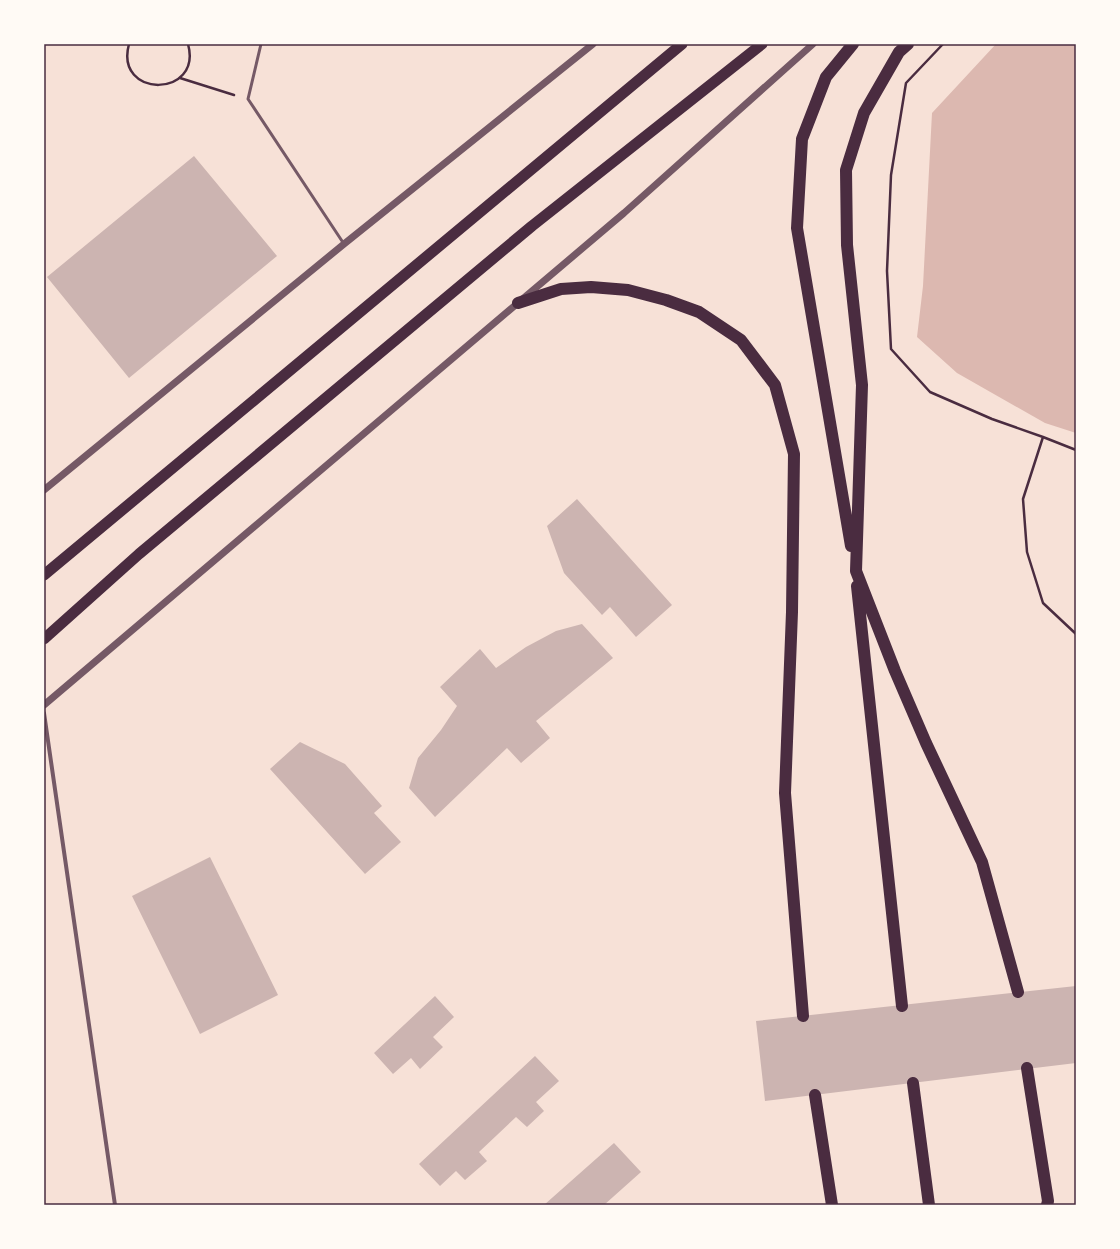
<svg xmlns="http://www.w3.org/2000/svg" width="1120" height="1249" viewBox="0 0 1120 1249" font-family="Signika,sans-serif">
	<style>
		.water { fill: #dcb8b0 }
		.building { fill: #ccb4b1 }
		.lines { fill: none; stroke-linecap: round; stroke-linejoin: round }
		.path { stroke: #4a2c40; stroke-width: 2.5 }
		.service { stroke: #755966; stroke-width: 3 }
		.minor { stroke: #755966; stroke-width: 4 }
		.tertiary { stroke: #755966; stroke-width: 7 }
		.trunk { stroke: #4a2c40; stroke-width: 11 }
		.motorway { stroke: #4a2c40; stroke-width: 12 }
		.neatline { fill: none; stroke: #4a2c40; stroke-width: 1.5 }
	</style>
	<rect width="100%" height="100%" fill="#f7e1d7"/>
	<path class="water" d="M996,44h80v389l-31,-10 -88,-50 -40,-36 6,-51 9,-173z"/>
	<path class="building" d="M194,156l83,100 -148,122 -82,-101z
		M577,499l95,106 -36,32 -26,-30 -8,8 -38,-42 -17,-47z
		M582,624l31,34 -77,63 14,17 -29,25 -14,-15 -72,69 -26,-29 9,-30 23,-28 16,-24 -17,-19 40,-38 16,19 30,-21 30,-16z
		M300,742l45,22 37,42 -8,7 27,29 -36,32 -95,-105z
		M210,857l68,138 -78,39 -68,-138z
		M1076,986v77l-311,38 -9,-80z
		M435,996l19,21 -21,20 10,10 -23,22 -9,-11 -18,16 -19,-21z
		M535,1056l24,25 -23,21 8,9 -17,16 -11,-10 -37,35 8,9 -22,19 -9,-9 -16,15 -21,-22z
		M614,1143l27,29 -37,33h-60z"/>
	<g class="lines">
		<path class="path" d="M129,44c-15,55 74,54 59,0
			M943,44l-37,39 -15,92 -4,96 4,78 39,43 62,27 51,18 33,13
			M180,78l54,17
			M1043,437l-20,62 4,53 16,51 33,31"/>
		<path class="service" d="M261,44l-13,55 96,145"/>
		<path class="minor" d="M44,713l71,492"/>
		<path class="tertiary" d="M44,490l300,-246 249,-200
			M44,705l580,-492 189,-169"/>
		<path class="trunk" d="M44,575l638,-531
			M44,639l95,-85 393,-328 230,-182"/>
		<path class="motorway" d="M908,44l-9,8 -35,61 -18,57 1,75 15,140 -6,186 39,100 31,72 56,119 36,130
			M518,303l43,-14 30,-2 37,3 38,10 33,12 42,28 34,45 19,69 -2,158 -7,181 18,223
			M851,546l-54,-318 5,-89 24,-62 27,-33
			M857,586l45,420
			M1027,1068l21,133 -1,4
			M913,1083l16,122
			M815,1095l17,110"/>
	</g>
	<rect width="1120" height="1249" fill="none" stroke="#fffaf5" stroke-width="90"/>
	<rect x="45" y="45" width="1030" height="1159" class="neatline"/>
</svg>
